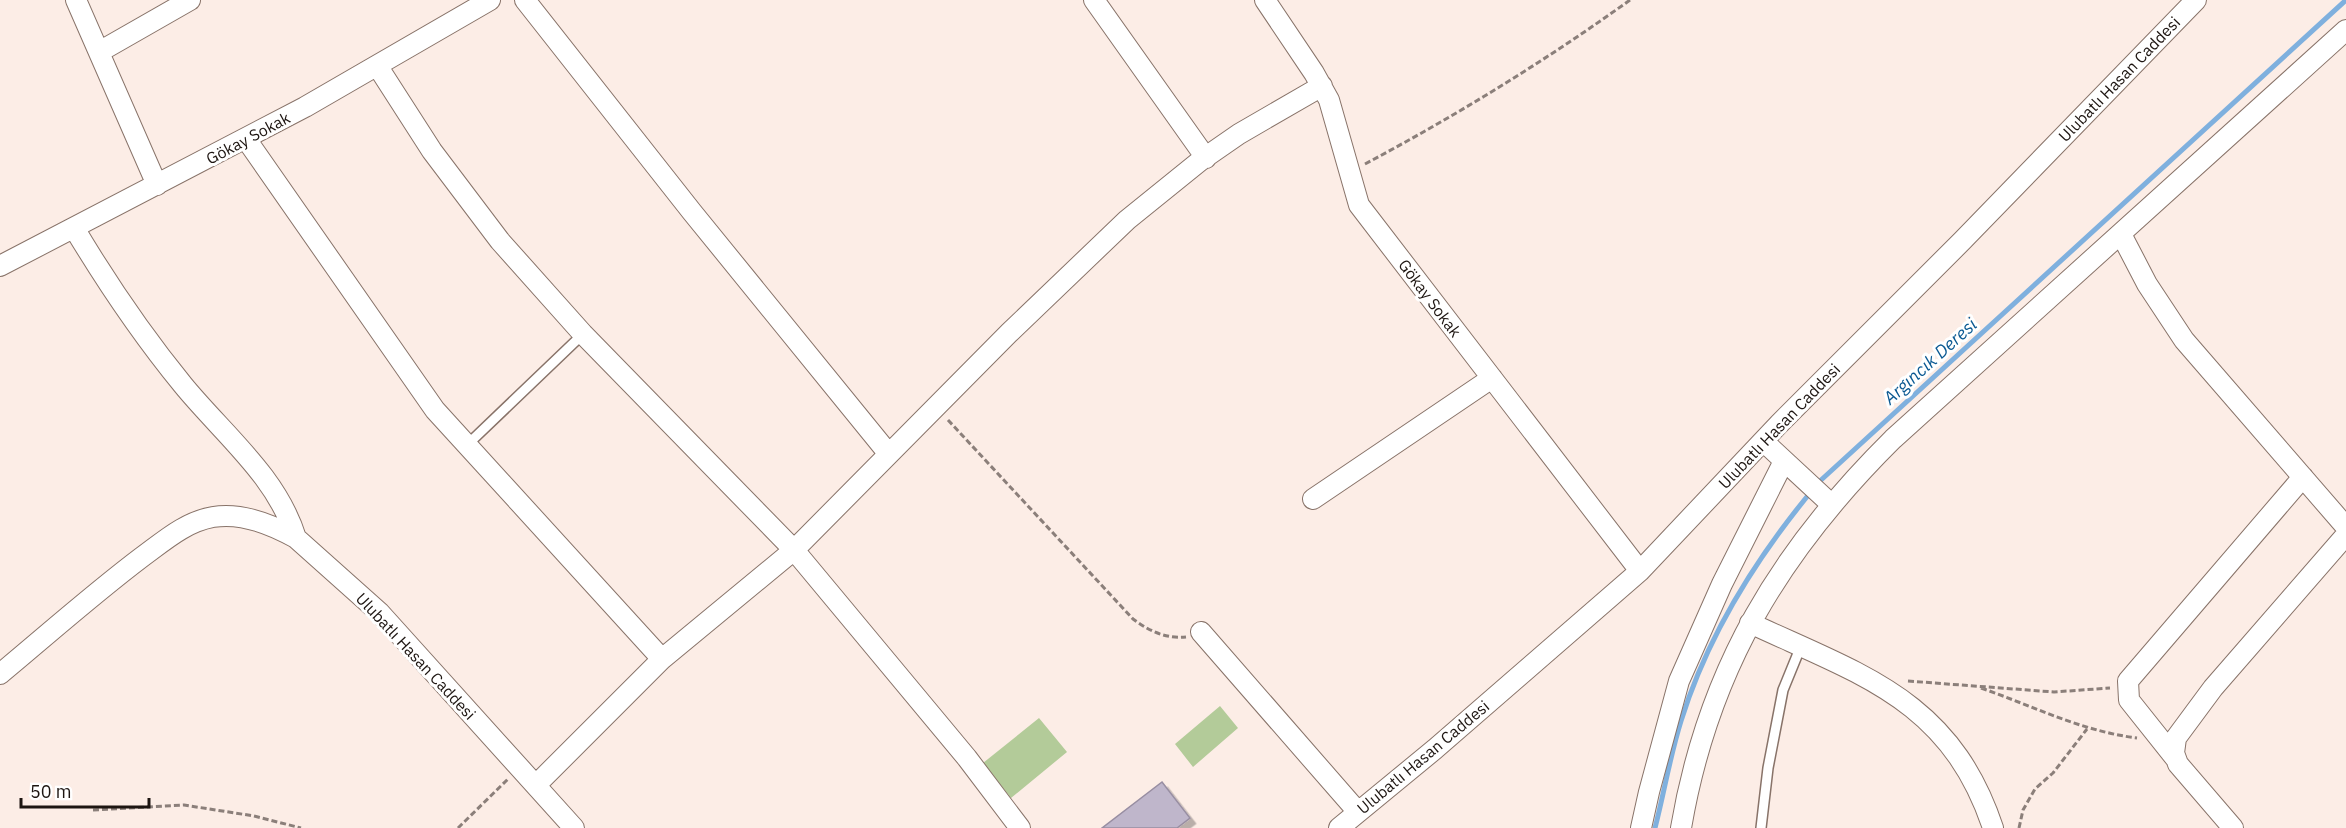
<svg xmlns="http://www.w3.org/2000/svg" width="2346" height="828" viewBox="0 0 2346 828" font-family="'IBM Plex Sans',sans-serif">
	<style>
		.green { fill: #b3cb99 }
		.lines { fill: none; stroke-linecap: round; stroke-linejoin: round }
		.stream { stroke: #7fb0de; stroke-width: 5 }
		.building { fill: #bfb6cb; stroke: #988ea2; stroke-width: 1.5; filter: url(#shadow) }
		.lane-casing { stroke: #887369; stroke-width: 12 }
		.street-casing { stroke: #887369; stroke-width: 22 }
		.path { stroke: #8b7f7a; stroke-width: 3; stroke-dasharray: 6 3; stroke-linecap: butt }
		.lane { stroke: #fff; stroke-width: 9 }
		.street { stroke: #fff; stroke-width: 20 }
		.labels { text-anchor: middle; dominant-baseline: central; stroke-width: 6; stroke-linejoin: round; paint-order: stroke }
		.street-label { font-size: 16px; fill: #1d1511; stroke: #fff }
		.water-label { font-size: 18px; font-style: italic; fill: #0b5992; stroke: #fff }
	</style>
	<defs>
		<filter id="shadow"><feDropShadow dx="5.5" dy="5.5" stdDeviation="0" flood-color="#0004"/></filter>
	</defs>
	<rect width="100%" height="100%" fill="#fcede6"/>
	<path class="green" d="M1220,706l18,22 -45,39 -18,-23z
		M1039,718l28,34 -56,46 -28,-35z"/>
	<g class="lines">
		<path class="stream" d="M1655,828c9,-35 15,-72 26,-107 28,-90 78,-168 139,-240l526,-481"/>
	</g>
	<path class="building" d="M1162,782l28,36 -13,10h-75z"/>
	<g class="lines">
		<defs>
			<path id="lane" d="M467,445l116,-111
				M1761,828l7,-60 15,-78 18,-44"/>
			<path id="street" d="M76,0l81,185
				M525,0l167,212 196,241
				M1094,0l112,158
				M1265,0l49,73 15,27 30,105 281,366
				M99,52l91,-52
				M378,67l54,84 68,90 83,93 211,216 173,208 53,70
				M246,139l189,271 227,249
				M74,228c33,55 68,107 109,157 40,49 94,91 113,153
				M2121,234l26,50 37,56 162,187
				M0,266l305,-159 185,-107
				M1763,441l68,63
				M1313,499l179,-121
				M1750,623c111,52 200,76 243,205
				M1201,632l157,180
				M0,674c47,-39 93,-80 142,-117 22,-16 43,-35 71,-40 29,-5 58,7 83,21l84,75 194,215
				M2176,759l-47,-59 -1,-19 175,-204
				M536,785l126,-126 132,-109 215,-217 118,-113 73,-59 39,-27 83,-48
				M1339,828l96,-79 205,-178 139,-147 183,-183 234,-241
				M1641,828l8,-36 30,-111 43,-97 62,-123
				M1681,828c27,-159 99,-277 212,-389l453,-409
				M2233,828l-55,-64 -4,-11 2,-15 37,-50 133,-153"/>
		</defs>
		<use href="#lane" class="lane-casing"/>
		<use href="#street" class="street-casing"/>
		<path class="path" d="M1365,164c92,-49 180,-103 265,-164
			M948,420l185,199c16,12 33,20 53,18
			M1908,681l146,11 56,-4
			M1981,688c52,18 100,43 156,50
			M93,810l91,-5 70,11 47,12
			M458,828l50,-49
			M2019,828l4,-18 12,-21 18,-16 34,-44"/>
		<use href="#lane" class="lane"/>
		<use href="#street" class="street"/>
	</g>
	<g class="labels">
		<g class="street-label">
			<text transform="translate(2119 79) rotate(-46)">Ulubatlı Hasan Caddesi</text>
			<text transform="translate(248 138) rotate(-28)">Gökay Sokak</text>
			<text transform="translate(1430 298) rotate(53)">Gökay Sokak</text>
			<text transform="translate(1779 426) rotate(-46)">Ulubatlı Hasan Caddesi</text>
			<text transform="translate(416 656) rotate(47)">Ulubatlı Hasan Caddesi</text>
			<text transform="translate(1423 757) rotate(-40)">Ulubatlı Hasan Caddesi</text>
		</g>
		<g class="water-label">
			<text transform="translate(1930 361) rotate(-42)">Argıncık Deresi</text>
		</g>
	</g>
	<path d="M21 798v9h128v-9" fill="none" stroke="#1d1511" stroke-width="3"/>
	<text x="30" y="798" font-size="18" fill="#1d1511" stroke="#ffffff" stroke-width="4.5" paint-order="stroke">50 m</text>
</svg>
